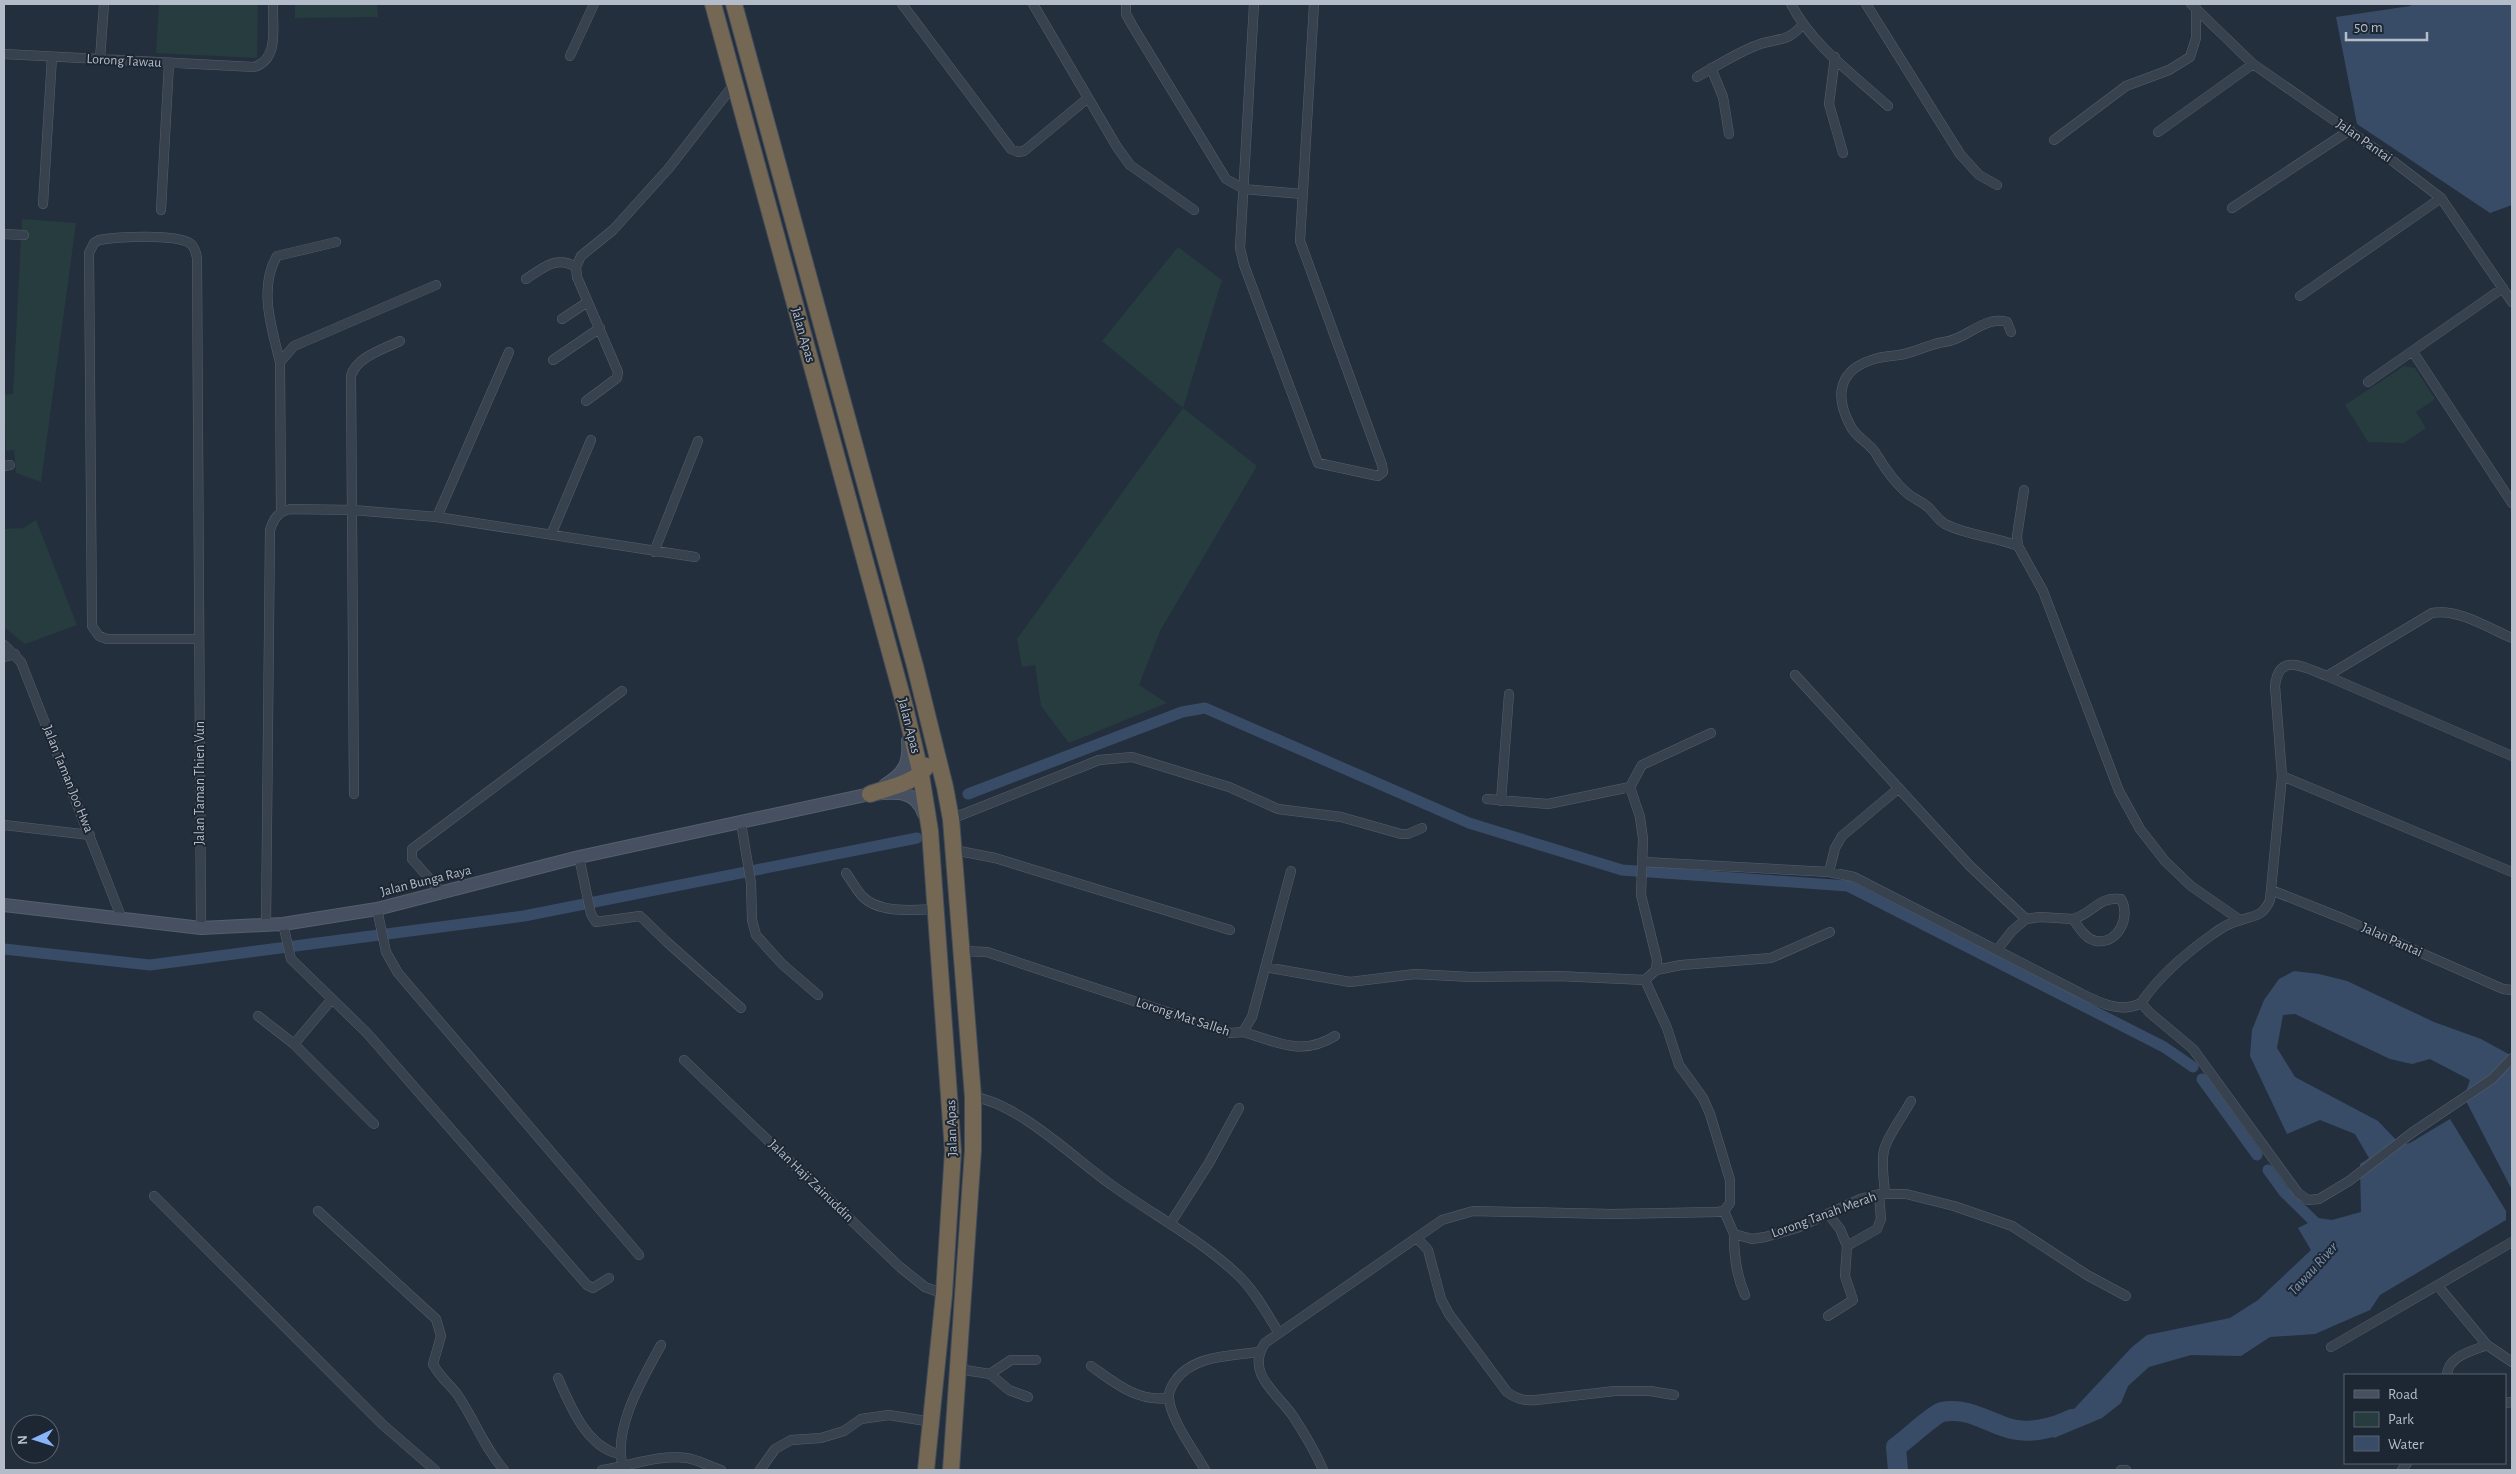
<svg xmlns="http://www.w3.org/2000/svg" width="2516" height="1474" viewBox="0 0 2516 1474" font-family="'Alegreya Sans',sans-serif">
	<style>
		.green { fill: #263c3f }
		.water { fill: #394c67 }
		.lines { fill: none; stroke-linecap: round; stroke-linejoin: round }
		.canal { stroke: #394c67; stroke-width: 11 }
		.river { stroke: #394c67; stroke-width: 20 }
		.street-casing { stroke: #565f6c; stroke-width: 10 }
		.secondary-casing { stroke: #565f6c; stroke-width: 14 }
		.highway-casing { stroke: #434c59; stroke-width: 18 }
		.street { stroke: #38414e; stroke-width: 9 }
		.secondary { stroke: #465061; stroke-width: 12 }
		.highway { stroke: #746855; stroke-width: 16 }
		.labels { text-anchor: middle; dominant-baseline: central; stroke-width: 4; stroke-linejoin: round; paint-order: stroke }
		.street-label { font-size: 14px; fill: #b4bcc9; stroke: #1d2633 }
		.water-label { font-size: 15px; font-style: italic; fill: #7c92b1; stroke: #1d2633 }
	</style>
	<rect width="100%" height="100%" fill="#242f3e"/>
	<path class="green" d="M159,4h99l-1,54 -101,-5z
		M295,4h82l1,13 -83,1z
		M22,219l54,4 -35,259 -25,-9 -2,-23 -8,1 -2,-56 9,-1z
		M1178,247l44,33 -39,128 74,58 -97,165 -21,54 28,18 -98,40 -28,-37 -6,-41 -13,2 -5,-28 166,-231 -81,-67z
		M2404,366l11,2 20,31 -19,13 10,16 -22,15 -36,-1 -23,-37z
		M36,520l41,105 -52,19 -21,-17v-98l19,-1z"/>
	<path class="water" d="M2412,4h100v201l-22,8 -133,-89 -21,-107 74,-11z
		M2294,971l25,3 28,7 87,41 47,17 31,17v134l-48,-93 6,-17 -40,-21 -18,5 -22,-5 -95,-45 -12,1 -6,33 18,29 83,44 23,24 9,-2 40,-24 56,92v9l-126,75 -10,15 -55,24 -45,3 -29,19 -50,-1 -42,12 -21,19 -7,17 -19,15 -48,20 -12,-16 17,-5 16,-9 57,-61 15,-12 83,-17 28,-18 53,-50 -13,-22 20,-10 14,2 29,-8 -1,-48 9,-6 -14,-24 -35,-14 -33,14 -37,-78 2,-26 12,-30 15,-21z"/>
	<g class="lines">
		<path class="canal" d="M968,794l214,-82 23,-4 264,115 153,47 226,16 316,161 29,20
			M4,949l146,16 374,-49 393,-78
			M2202,1079l55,76
			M2268,1170l16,22 40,39"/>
		<path class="river" d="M1898,1470l-2,-23c9,-6 38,-33 46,-35 23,-5 42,8 63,15 21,8 47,2 67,-8"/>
		<defs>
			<path id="street" d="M902,4l109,145 7,3 6,-1 64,-53
				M1033,4l84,143 13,18 64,45
				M1126,4v10l6,11 94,154 18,10 58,5
				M1254,4l-14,244 4,17 74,198 60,13 5,-4 -1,-7 -82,-224 14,-237
				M1791,4c21,41 63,71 97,102
				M1866,4l94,150 19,21 18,10
				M2191,4l62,60 141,98 47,36 71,104
				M4,54l250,13c26,-8 18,-41 19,-63
				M570,56l24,-52
				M1835,57l-6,47 14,49
				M100,59l4,-55
				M1711,68l12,29 6,37
				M1697,77c19,-11 38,-23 58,-31 21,-9 32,-2 48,-22
				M2158,132l95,-68
				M2054,140l72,-54 43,-16 21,-13 6,-19v-30
				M43,204l9,-147
				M2232,208l118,-78
				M161,210l8,-147
				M4,234l20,1
				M526,279c17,-11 30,-24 50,-12
				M2300,296l141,-98
				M562,319l24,-16
				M2011,332l-4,-10c-23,-7 -41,18 -63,20 -14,2 -26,9 -40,12 -9,2 -18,2 -26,4 -39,10 -45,36 -27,69 6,11 17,15 24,25 9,15 18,29 32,41 7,6 16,9 22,15 6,6 9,12 16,16 23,12 49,12 73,22
				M2413,352l99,151
				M553,360l47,-32
				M280,362c-8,-33 -22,-74 -3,-106l59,-14
				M2368,382l135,-94
				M586,401l31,-23 1,-6 -41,-95 -1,-10 5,-11 32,-26 56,-62 66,-85
				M4,466l6,-1
				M2024,490l-7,46 1,10 25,45 76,200 21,38 25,32 26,25 49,34
				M281,511l-1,-149 14,-16 142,-61
				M437,517l72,-165
				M551,535l40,-95
				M654,552l44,-111
				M199,639h-92l-8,-3 -7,-10 -3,-373 5,-10 5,-3c18,-3 77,-7 92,4 4,4 5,8 6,14l4,670
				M4,645l17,17 101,257
				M4,657l11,-3
				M1795,675l175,191 56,53 -14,12 -15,19
				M2327,676l105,-63c26,-5 56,15 80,25
				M2282,776l230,96
				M354,794l-3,-418c5,-19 33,-27 49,-35
				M1487,799l61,5 82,-17 12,-22 69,-32
				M1501,801l8,-107
				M951,819l148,-59 33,-3 97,30 49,22 63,8 60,17h7l14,-6
				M741,823l10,60 1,37 4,15 26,29 36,31
				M4,825l86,10
				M954,850l41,8 235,72
				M579,857l12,57 5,8 44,-6 27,26 74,66
				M1644,862l185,10 25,5 226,116c18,9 41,21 61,10 19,-28 45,-50 72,-69 8,-6 19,-12 28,-14 15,-5 22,-4 29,-20l12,-124 -7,-90c4,-35 30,-18 52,-10l185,80
				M1829,872l6,-24 7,-12 57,-48
				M846,873c5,7 10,16 16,23 17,18 53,14 75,13
				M2271,890l73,29 159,70 9,1
				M443,894l-31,-35v-10l210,-158
				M377,909l9,43 12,21 241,282
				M2026,919l14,-2 33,2c5,7 12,20 23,22 23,3 35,-25 25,-42 -23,-3 -27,14 -48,20
				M283,924l8,35 76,74 220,252 6,3 16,-10
				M266,926l4,-396c4,-12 8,-18 20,-21l63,1 84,7 258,40
				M961,951l26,1 243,81 13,-1 9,-15 39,-146
				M1265,967l85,15 65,-8 56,3 87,-1 87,4 11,-10 1,-10 -16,-65 2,-56 -3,-22 -10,-30
				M1656,970l25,-5 90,-7 59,-26
				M2141,1003l9,10 43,36 105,144 10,7 11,-1 30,-18 64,-49 79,-53 20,-21
				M258,1016l36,28 80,80
				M1243,1032c35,10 58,25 92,4
				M294,1044l38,-45
				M684,1060l216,207 25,20 19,7
				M973,1097c44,5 103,63 140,89 42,30 90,55 127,91 16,16 27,37 39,56
				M1885,1194c-1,-14 -4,-30 -1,-44 4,-15 19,-34 27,-49
				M154,1196l229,229 52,45
				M318,1211l118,108 5,17 -8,28c6,12 16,20 24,30 18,26 26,52 47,76
				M1724,1211l10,23 18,5 13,-2 32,-9 63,-29 19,-5h27l48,12 58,20 75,49 39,21
				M1170,1224l39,-61 30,-55
				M1734,1234c0,22 2,41 11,61
				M1418,1239l10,11 13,49 8,15 58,78c10,7 17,9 29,8l79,-9h35l24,4
				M1847,1246l30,-17 4,-10 -2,-25
				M2438,1286l49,59 25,17
				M1828,1316l25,-16 -8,-24 2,-30 -7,-17 -11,-14
				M2331,1347l181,-105
				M1091,1366c24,17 46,36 77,32
				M958,1369l32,5 19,16 19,7
				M990,1374l21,-14h25
				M2447,1375c1,-19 25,-24 40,-30
				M558,1378c12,28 29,69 61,76
				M2505,1403l7,-1
				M623,1467c-11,-38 20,-89 38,-122
				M602,1470c28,-4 57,-16 85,-12 12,2 23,9 34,12
				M760,1470l15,-21 16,-9 30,-2 23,-7 17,-12 28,-4 43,7
				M1205,1470c-10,-18 -35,-51 -36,-72 -1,-5 3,-13 6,-17 18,-26 56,-25 84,-29
				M1323,1470c-8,-19 -19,-37 -30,-54 -16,-23 -48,-43 -28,-73l177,-123 31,-9 139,3 105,-2 7,-1 6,-8v-23l-20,-66 -7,-16 -24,-33 -12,-37 -22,-48
				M2121,1470h5
				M2402,1470l5,-7"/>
			<path id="secondary" d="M885,785c19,-11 25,-22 23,-44
				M4,905l197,23 82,-4 94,-15 202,-52 291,-63c23,-2 45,-6 54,20"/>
			<path id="highway" d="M713,4l192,703 16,68 9,56 23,320 -9,143 -18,176
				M734,4l181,662 30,121 6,32 22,278v53l-22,320
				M870,794c20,-7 44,-10 57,-28"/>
		</defs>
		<use href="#street" class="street-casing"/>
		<use href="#secondary" class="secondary-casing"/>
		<use href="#highway" class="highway-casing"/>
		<use href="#street" class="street"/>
		<use href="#secondary" class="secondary"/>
		<use href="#highway" class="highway"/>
	</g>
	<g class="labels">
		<g class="street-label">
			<text transform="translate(124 61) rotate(3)">Lorong Tawau</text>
			<text transform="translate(2364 141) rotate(35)">Jalan Pantai</text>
			<text transform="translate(803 335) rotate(74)">Jalan Apas</text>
			<text transform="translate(909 726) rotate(76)">Jalan Apas</text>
			<text transform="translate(68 779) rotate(68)">Jalan Taman Joo Hwa</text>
			<text transform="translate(200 783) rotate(-90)">Jalan Taman Thien Vun</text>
			<text transform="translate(426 881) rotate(-14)">Jalan Bunga Raya</text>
			<text transform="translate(2392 940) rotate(24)">Jalan Pantai</text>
			<text transform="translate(1183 1017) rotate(18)">Lorong Mat Salleh</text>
			<text transform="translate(952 1128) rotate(-92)">Jalan Apas</text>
			<text transform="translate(811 1181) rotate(44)">Jalan Haji Zainuddin</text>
			<text transform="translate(1824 1215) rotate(-20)">Lorong Tanah Merah</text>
		</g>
		<g class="water-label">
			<text transform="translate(2313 1269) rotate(-48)">Tawau River</text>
		</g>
	</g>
	<rect width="2516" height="1474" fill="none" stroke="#b4bcc9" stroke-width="10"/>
	<rect x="2344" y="1374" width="162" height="90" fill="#1d2633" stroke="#59626f"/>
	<rect x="2354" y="1390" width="25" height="8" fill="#465061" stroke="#59626f"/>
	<text x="2388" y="1399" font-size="15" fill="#b4bcc9">Road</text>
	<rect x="2354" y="1412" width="25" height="15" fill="#263c3f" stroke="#59626f"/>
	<text x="2388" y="1424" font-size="15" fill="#b4bcc9">Park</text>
	<rect x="2354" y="1436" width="25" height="15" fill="#394c67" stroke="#59626f"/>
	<text x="2388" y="1449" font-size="15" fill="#b4bcc9">Water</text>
	<g transform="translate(35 1439) rotate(266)"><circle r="24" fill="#1d2633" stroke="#59626f"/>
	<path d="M0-4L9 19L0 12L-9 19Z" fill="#8ab4f8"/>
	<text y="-8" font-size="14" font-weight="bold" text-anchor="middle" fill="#b4bcc9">N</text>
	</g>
	<path d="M2346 32v8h81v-8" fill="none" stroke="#b4bcc9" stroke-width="2.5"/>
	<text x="2354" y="32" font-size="15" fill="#b4bcc9" stroke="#1d2633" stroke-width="4" paint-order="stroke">50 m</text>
</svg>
